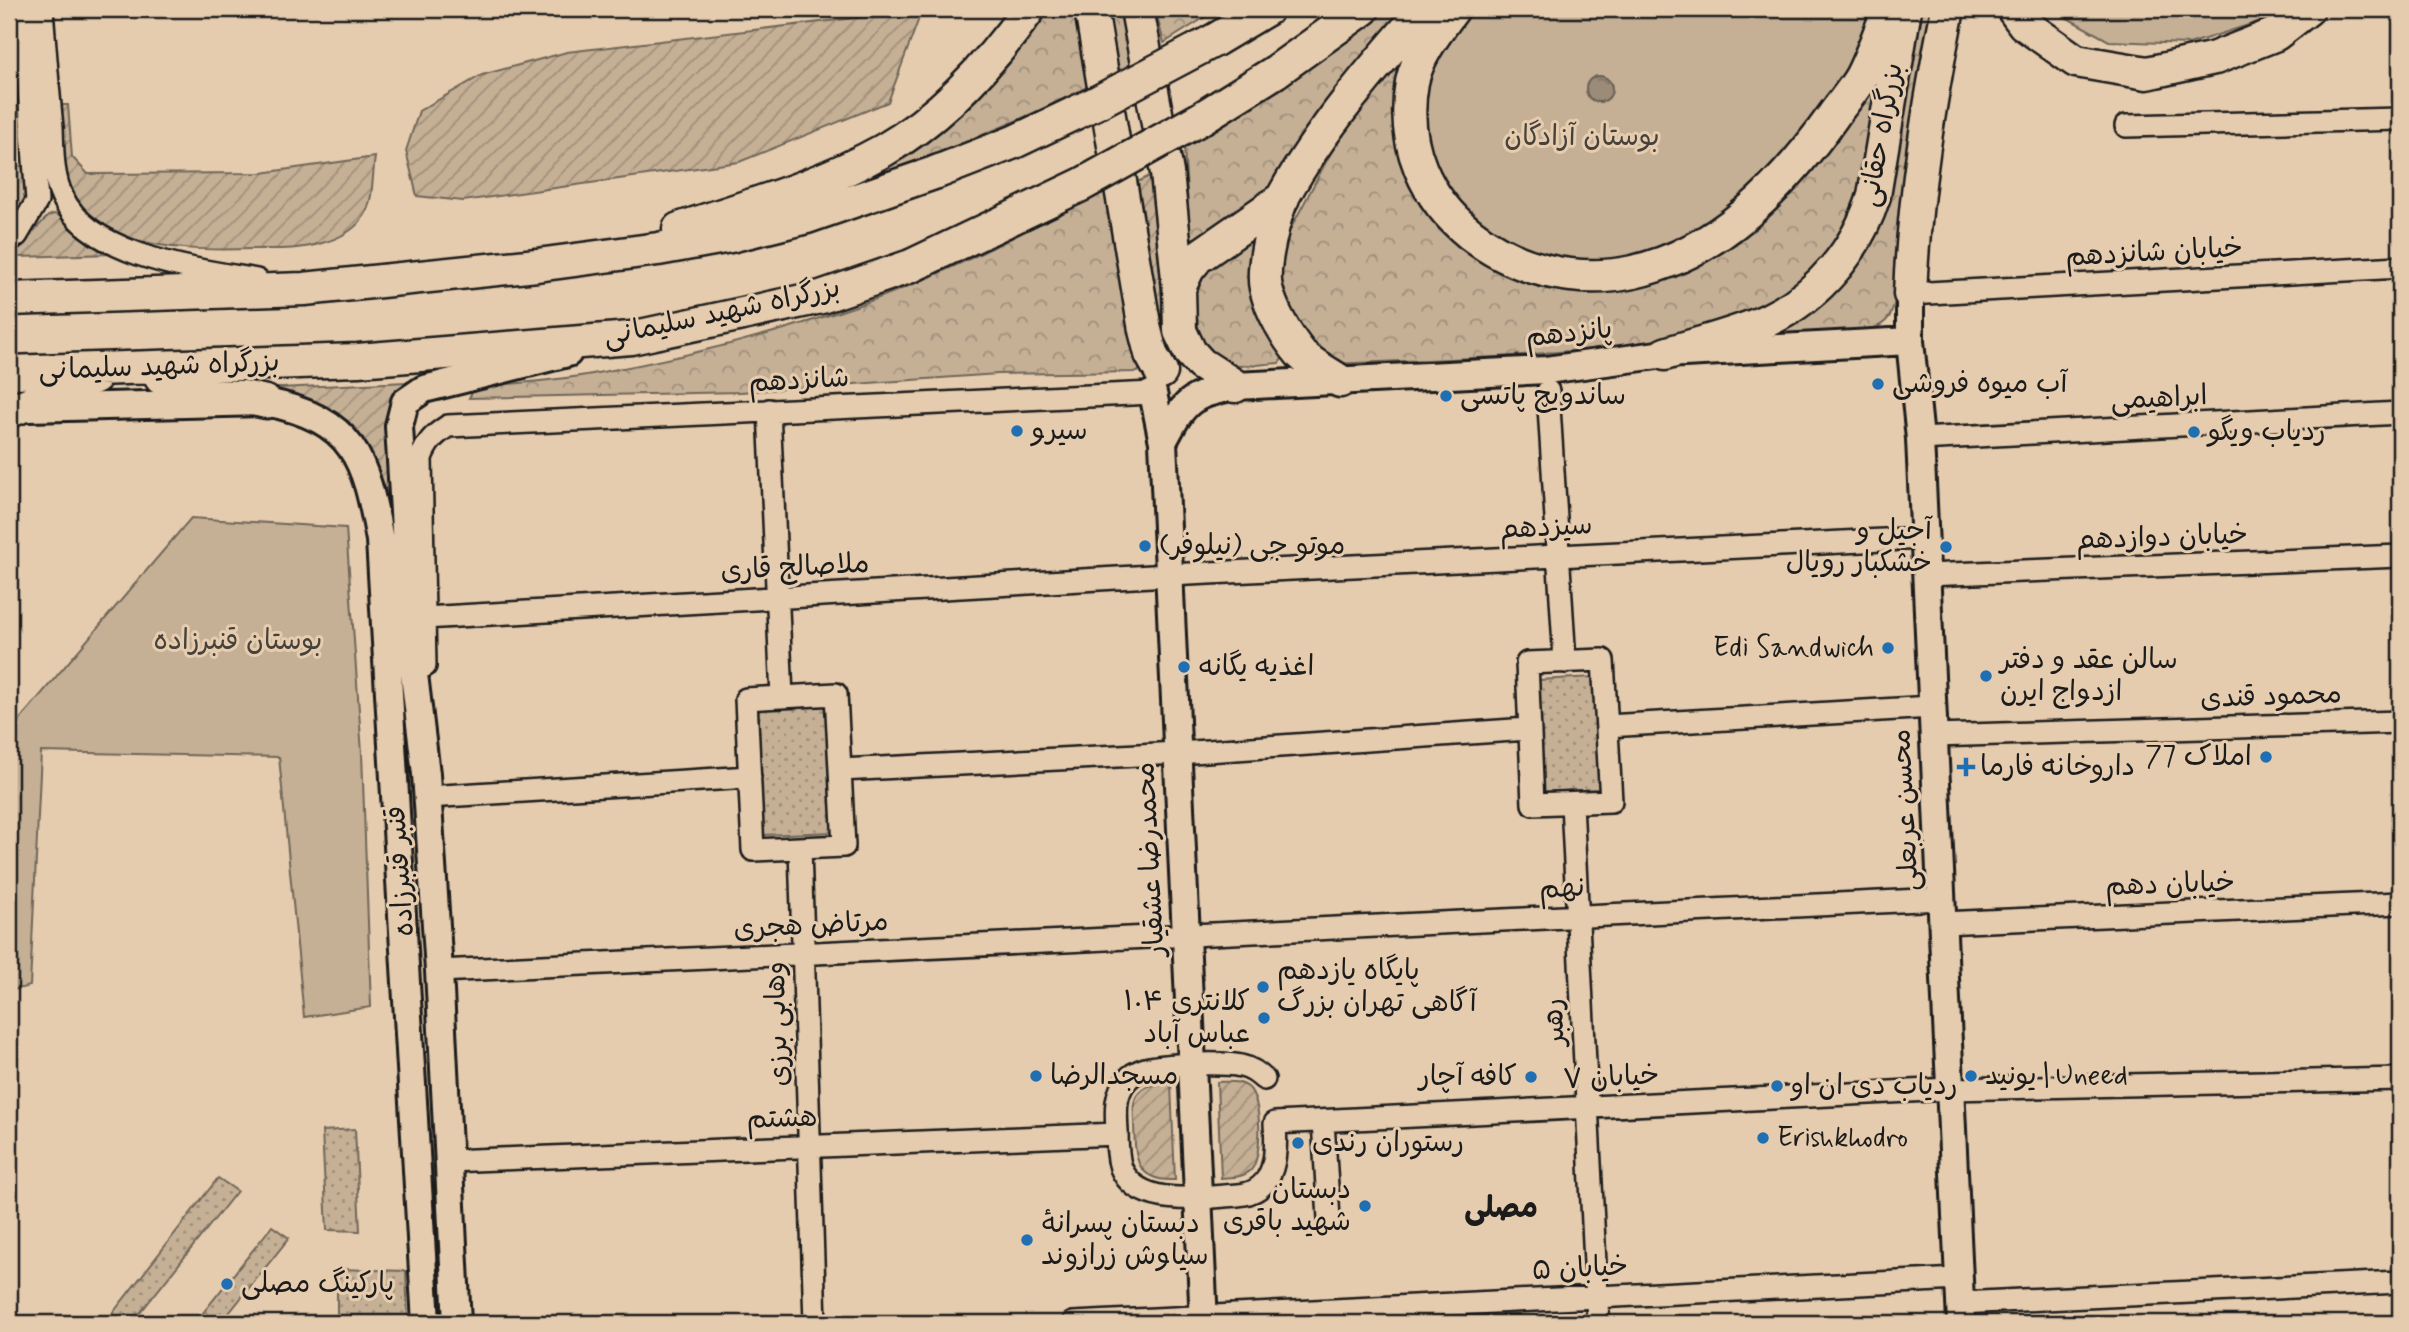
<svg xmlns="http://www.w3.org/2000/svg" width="2409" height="1332" viewBox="0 0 2409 1332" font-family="Mynerve,'Playpen Sans Arabic',sans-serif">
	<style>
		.grass { fill: url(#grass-dots); stroke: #706659; stroke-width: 2 }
		.forest { fill: url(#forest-crowns); stroke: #706659; stroke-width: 2 }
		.park { fill: #c5b096; stroke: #706659; stroke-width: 2 }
		.garden { fill: url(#garden-furrows); stroke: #706659; stroke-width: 2 }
		.water { fill: url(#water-ripples); stroke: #685f53; stroke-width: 2 }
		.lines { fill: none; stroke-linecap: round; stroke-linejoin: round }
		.minor-casing { stroke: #1c1c1c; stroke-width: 26 }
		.major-casing { stroke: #1c1c1c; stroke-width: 32 }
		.highway-casing { stroke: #1c1c1c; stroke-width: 37 }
		.minor { stroke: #e6ccae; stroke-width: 21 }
		.major { stroke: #e6ccae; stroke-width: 26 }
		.highway { stroke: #e6ccae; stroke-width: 32 }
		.highway-bridge-casing { stroke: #1c1c1c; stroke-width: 37; stroke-linecap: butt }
		.highway-bridge { stroke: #e6ccae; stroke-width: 32 }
		.poi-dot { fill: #1f6fb2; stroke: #e6ccae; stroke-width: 2.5 }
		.labels { text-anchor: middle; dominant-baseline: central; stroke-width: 6; stroke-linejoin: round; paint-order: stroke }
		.street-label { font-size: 28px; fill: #1c1c1c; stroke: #e6ccae }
		.park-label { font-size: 28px; fill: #46413a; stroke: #e6ccae }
		.poi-label { font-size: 28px; fill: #1c1c1c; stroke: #e6ccae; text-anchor: start }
		.neighbourhood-label { font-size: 30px; font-weight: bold; fill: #1c1c1c; stroke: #e6ccae }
	</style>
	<defs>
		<pattern id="grass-dots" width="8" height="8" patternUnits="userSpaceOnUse" patternTransform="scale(1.75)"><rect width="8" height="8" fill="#c5b096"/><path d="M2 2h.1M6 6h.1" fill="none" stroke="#9f8e7a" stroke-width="1.8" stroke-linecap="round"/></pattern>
		<pattern id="forest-crowns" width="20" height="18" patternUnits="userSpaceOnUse" patternTransform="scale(1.75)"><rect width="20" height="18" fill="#c5b096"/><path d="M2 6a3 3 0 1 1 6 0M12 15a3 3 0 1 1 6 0" fill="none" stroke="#9f8e7a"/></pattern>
		<pattern id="garden-furrows" width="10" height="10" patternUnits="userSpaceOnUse" patternTransform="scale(1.75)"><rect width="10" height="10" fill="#c5b096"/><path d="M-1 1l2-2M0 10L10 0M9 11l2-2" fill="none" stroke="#9f8e7a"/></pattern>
		<pattern id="water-ripples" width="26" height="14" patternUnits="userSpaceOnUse" patternTransform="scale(1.75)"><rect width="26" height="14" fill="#9b8b78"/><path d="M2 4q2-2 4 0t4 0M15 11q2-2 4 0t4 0" fill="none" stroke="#7e7162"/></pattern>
	</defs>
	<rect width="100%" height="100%" fill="#e6ccae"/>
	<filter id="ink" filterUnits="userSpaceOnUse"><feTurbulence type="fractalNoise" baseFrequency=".0143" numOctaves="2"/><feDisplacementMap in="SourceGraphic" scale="14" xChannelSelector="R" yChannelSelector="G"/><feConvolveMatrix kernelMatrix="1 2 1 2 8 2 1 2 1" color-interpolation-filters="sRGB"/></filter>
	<g filter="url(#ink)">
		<path class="grass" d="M1595,677l6,112 -58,3 -5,-112z
			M827,705l6,127 -70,3 -6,-126z
			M355,1129l5,102 -33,-1 -5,-99z
			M218,1178l19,13 -105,132h-27z
			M272,1226l17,12 -68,85h-26z
			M337,1269l69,2 2,52h-71z"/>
		<path class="forest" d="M1035,9h45l17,73c-87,46 -176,78 -270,109z
			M1105,9h16l12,53 -16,10z
			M1155,9h63l-54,34z
			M1380,9h33l-145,186 -69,48 -9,-7 -6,-89 50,-31z
			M1911,9h24l-37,278c-5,25 -6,37 -32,44l-172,18 142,-71z
			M1885,40l-8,105 -37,103 -69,59 -94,35 -179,15 -167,7 -46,-47 -6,-40 4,-34 71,-134 40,-53z
			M9,166h16l5,33 -21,24z
			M1114,185l26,183 -2,4 -140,2 -258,18 -271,6 6,-11c39,-4 79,-6 117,-13 90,-16 181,-39 267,-69 89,-31 172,-77 255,-120z
			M1271,215l16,137 -8,11c-17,1 -37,5 -54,2 -34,-6 -29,-73 -30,-98z"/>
		<path class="park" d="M1466,9h413l-6,22 -69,114 -105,93 -107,30 -104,-31 -60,-72 -7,-78z
			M2051,9h223l-13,12 -72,23 -80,-3z
			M191,518l155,10 16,225 9,254 -67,10 -25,-260 -238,-5 -11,234 -21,5v-259z"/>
		<path class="garden" d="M922,10l-34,92 -149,60 -276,39 -46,-5 -11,-45 13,-40 63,-36 85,-23z
			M54,105h14l4,52 16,17 173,-1 114,-16c-3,18 -1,47 -13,62 -9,12 -25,20 -40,24 -22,7 -46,6 -68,6 -44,1 -90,2 -132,-14 -19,-8 -37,-21 -51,-37 -7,-9 -15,-77 -17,-93z
			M1152,175l10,124 7,20 -2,12 -8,5 -15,-94 -7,-60z
			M54,214l4,1 52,39 -91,3 -5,-2 -1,-2 35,-37z
			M429,381l-14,5 -22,124c-10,-32 -32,-84 -64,-99 -28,-13 -62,-15 -92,-21z
			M1217,1082c11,0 22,-2 31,5 14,11 15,70 3,83 -8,8 -19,7 -30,8z
			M1171,1084l4,96c-41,2 -40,-25 -41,-57 0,-10 -3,-23 6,-31 8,-9 20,-8 31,-8z"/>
		<path class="water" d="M1586 89a13 13 0 1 1 26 0a13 13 0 1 1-26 0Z"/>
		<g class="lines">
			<defs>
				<path id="minor" d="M42,9c3,39 6,78 10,118 1,23 0,47 10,69 27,61 137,74 195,84
					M2126,126l274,-7
					M9,241l8,-6 20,-34 -14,-192
					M1910,294l490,-27
					M1548,391l17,271
					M769,410l13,287
					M1920,439l480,-26
					M1926,575l474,-19
					M424,618l745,-43 756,-37
					M1603,660l8,141 -78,3 -6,-141z
					M425,666l-4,-208c6,-16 13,-23 27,-32l705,-33
					M836,694l8,152 -91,4 -7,-151z
					M1607,726l325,-19
					M1934,736l466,-14
					M840,770l338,-17 350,-24
					M427,797l323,-20
					M1572,803l26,520
					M800,848l15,475
					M1942,923l458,-20
					M439,971l1502,-72
					M1264,1079c-7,-6 -13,-11 -23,-13 -17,-4 -78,-2 -96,3 -7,2 -13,5 -18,11 -13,14 -11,33 -10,51 0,12 0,25 4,37 17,41 81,29 117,27 39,-3 39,-43 37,-72l675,-34 450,-10
					M1323,1121l6,98
					M448,1161l669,-27
					M1960,1303l440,-21
					M1073,1323l886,-44"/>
				<path id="major" d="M1910,294v47l10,98 41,884
					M1153,393l10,49 41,881
					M28,408l238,-6c89,18 99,56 114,138l46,783
					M1163,442c22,-42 26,-46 72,-56l311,-16 119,-16 245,-13
					M457,1323l-18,-352 -13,-197 -13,-108 -14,-240 6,-24 19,-13 144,-36"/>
				<path id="highway" d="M1091,9l54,321 6,24 10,18
					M1137,9l30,164 12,115 1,43 10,21 11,12 34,22
					M1453,9c-16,22 -35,45 -41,73 -23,127 105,215 221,190 86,-19 151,-87 200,-156 9,-13 20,-25 28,-39 11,-21 19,-46 28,-68
					M2013,9l11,15 52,37 71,12 68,-15 61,-24 32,-25
					M1215,40l52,-31
					M1275,72l88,-63
					M679,229c69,-23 141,-43 205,-79 59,-34 106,-86 145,-141
					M1179,288l9,-19 10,-12 85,-59
					M1910,294c4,-97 19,-190 38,-285
					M9,299l295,-10 233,-24 121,-16 72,-13 77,-19 130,-45
					M1665,354c34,-11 71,-19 103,-34 52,-25 89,-70 106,-124l31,-187
					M9,372l349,-12 273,-22 190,-41 90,-31
					M161,378l105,24
					M1340,381c-12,-8 -29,-17 -39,-27 -15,-18 -30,-44 -35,-66 -5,-20 8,-74 18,-93 35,-64 92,-131 141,-186
					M15,409l80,-32"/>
			</defs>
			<use href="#minor" class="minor-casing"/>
			<use href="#major" class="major-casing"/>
			<use href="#highway" class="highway-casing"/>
			<use href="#minor" class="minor"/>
			<use href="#major" class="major"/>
			<use href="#highway" class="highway"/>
			<defs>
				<path id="highway-bridge" d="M937,172l77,-30 82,-39 119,-63
					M911,266l172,-82 117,-65 75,-47"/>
			</defs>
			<use href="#highway-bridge" class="highway-bridge-casing"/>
			<use href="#highway-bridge" class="highway-bridge"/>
		</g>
	</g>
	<g class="poi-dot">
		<circle cx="1878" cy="384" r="7"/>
		<circle cx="1446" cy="396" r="7"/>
		<circle cx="1017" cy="431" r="7"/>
		<circle cx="2194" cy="432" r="7"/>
		<circle cx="1145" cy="546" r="7"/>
		<circle cx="1946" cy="547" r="7"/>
		<circle cx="1888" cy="648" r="7"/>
		<circle cx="1184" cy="667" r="7"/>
		<circle cx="1986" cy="676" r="7"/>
		<circle cx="2266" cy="757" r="7"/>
		<path d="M1962.5 756.5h7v7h7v7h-7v7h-7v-7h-7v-7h7z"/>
		<circle cx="1263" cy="987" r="7"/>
		<circle cx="1264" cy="1018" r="7"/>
		<circle cx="1036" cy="1076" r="7"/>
		<circle cx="1971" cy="1076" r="7"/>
		<circle cx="1531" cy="1077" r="7"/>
		<circle cx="1777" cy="1086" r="7"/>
		<circle cx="1763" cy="1138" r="7"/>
		<circle cx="1298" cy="1143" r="7"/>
		<circle cx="1365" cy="1206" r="7"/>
		<circle cx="1027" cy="1240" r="7"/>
		<circle cx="227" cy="1284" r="7"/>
	</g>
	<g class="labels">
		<g class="street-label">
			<text transform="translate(1882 135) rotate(-80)">بزرگراه حقانی</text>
			<text transform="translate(2154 253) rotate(-3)">خیابان شانزدهم</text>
			<text transform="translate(722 313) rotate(-12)">بزرگراه شهید سلیمانی</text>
			<text transform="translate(1569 334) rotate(-6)">پانزدهم</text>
			<text transform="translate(159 367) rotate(-2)">بزرگراه شهید سلیمانی</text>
			<text transform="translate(799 381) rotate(-3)">شانزدهم</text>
			<text transform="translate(2159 399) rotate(-3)">ابراهیمی</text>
			<text transform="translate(1546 528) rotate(-3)">سیزدهم</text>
			<text transform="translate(2162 538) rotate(-2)">خیابان دوازدهم</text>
			<text transform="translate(795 568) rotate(-3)">ملاصالح قاری</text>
			<text transform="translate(2271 697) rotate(-2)">محمود قندی</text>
			<text transform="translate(1906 810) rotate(-93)">محسن عربعلی</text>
			<text transform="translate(1151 859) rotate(-93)">محمدرضا عشقیار</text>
			<text transform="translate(401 871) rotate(-94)">قنبر قنبرزاده</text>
			<text transform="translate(2170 885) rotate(-2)">خیابان دهم</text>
			<text transform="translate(1562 889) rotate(-3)">نهم</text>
			<text transform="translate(811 926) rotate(-3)">مرتاض هجری</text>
			<text transform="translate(1555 1022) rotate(-93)">رهبر</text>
			<text transform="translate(778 1024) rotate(-92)">وهابی برزی</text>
			<text transform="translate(1611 1078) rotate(-3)">خیابان ۷</text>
			<text transform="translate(782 1119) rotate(-2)">هشتم</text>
			<text transform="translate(1580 1269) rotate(-3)">خیابان ۵</text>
		</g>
		<g class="park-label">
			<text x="1582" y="137">بوستان آزادگان</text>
			<text x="238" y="641">بوستان قنبرزاده</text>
		</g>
		<g class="poi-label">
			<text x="1892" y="384">آب میوه فروشی</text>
			<text x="1460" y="396">ساندویچ پاتسی</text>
			<text x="1031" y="431">سیرو</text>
			<text x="2208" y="432">ردیاب ویگو</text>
			<text x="1932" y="531" text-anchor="end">آجیل و<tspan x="1932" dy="32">خشکبار رویال</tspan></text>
			<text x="1159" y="546">موتو جی (نیلوفر)</text>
			<text x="1874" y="648" text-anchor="end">Edi Sandwich</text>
			<text x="2000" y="660">سالن عقد و دفتر<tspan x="2000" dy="32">ازدواج ایرن</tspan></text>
			<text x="1198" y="667">اغذیه یگانه</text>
			<text x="2252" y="757" text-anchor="end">املاک 77</text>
			<text x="1980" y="767">داروخانه فارما</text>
			<text x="1277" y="971">پایگاه یازدهم<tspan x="1277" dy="32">آگاهی تهران بزرگ</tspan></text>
			<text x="1250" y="1002" text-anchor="end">کلانتری ۱۰۴<tspan x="1250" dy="32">عباس آباد</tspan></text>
			<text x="1050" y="1076">مسجدالرضا</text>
			<text x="1985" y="1076">یونید | Uneed</text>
			<text x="1517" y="1077" text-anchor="end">کافه آچار</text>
			<text x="1791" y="1086">ردیاب دی ان او</text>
			<text x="1777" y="1138">Erishkhodro</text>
			<text x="1312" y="1143">رستوران رندی</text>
			<text x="1351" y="1190" text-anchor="end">دبستان<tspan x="1351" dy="32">شهید باقری</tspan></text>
			<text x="1041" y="1224">دبستان پسرانهٔ<tspan x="1041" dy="32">سیاوش زرازوند</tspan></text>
			<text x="241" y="1284">پارکینگ مصلی</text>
		</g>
		<g class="neighbourhood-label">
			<text x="1501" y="1208">مصلی</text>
		</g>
	</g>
	<rect width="2409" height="1332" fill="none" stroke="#e6ccae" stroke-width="35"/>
	<rect x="18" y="18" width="2374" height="1297" fill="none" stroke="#1c1c1c" stroke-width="2.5" filter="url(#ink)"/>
</svg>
